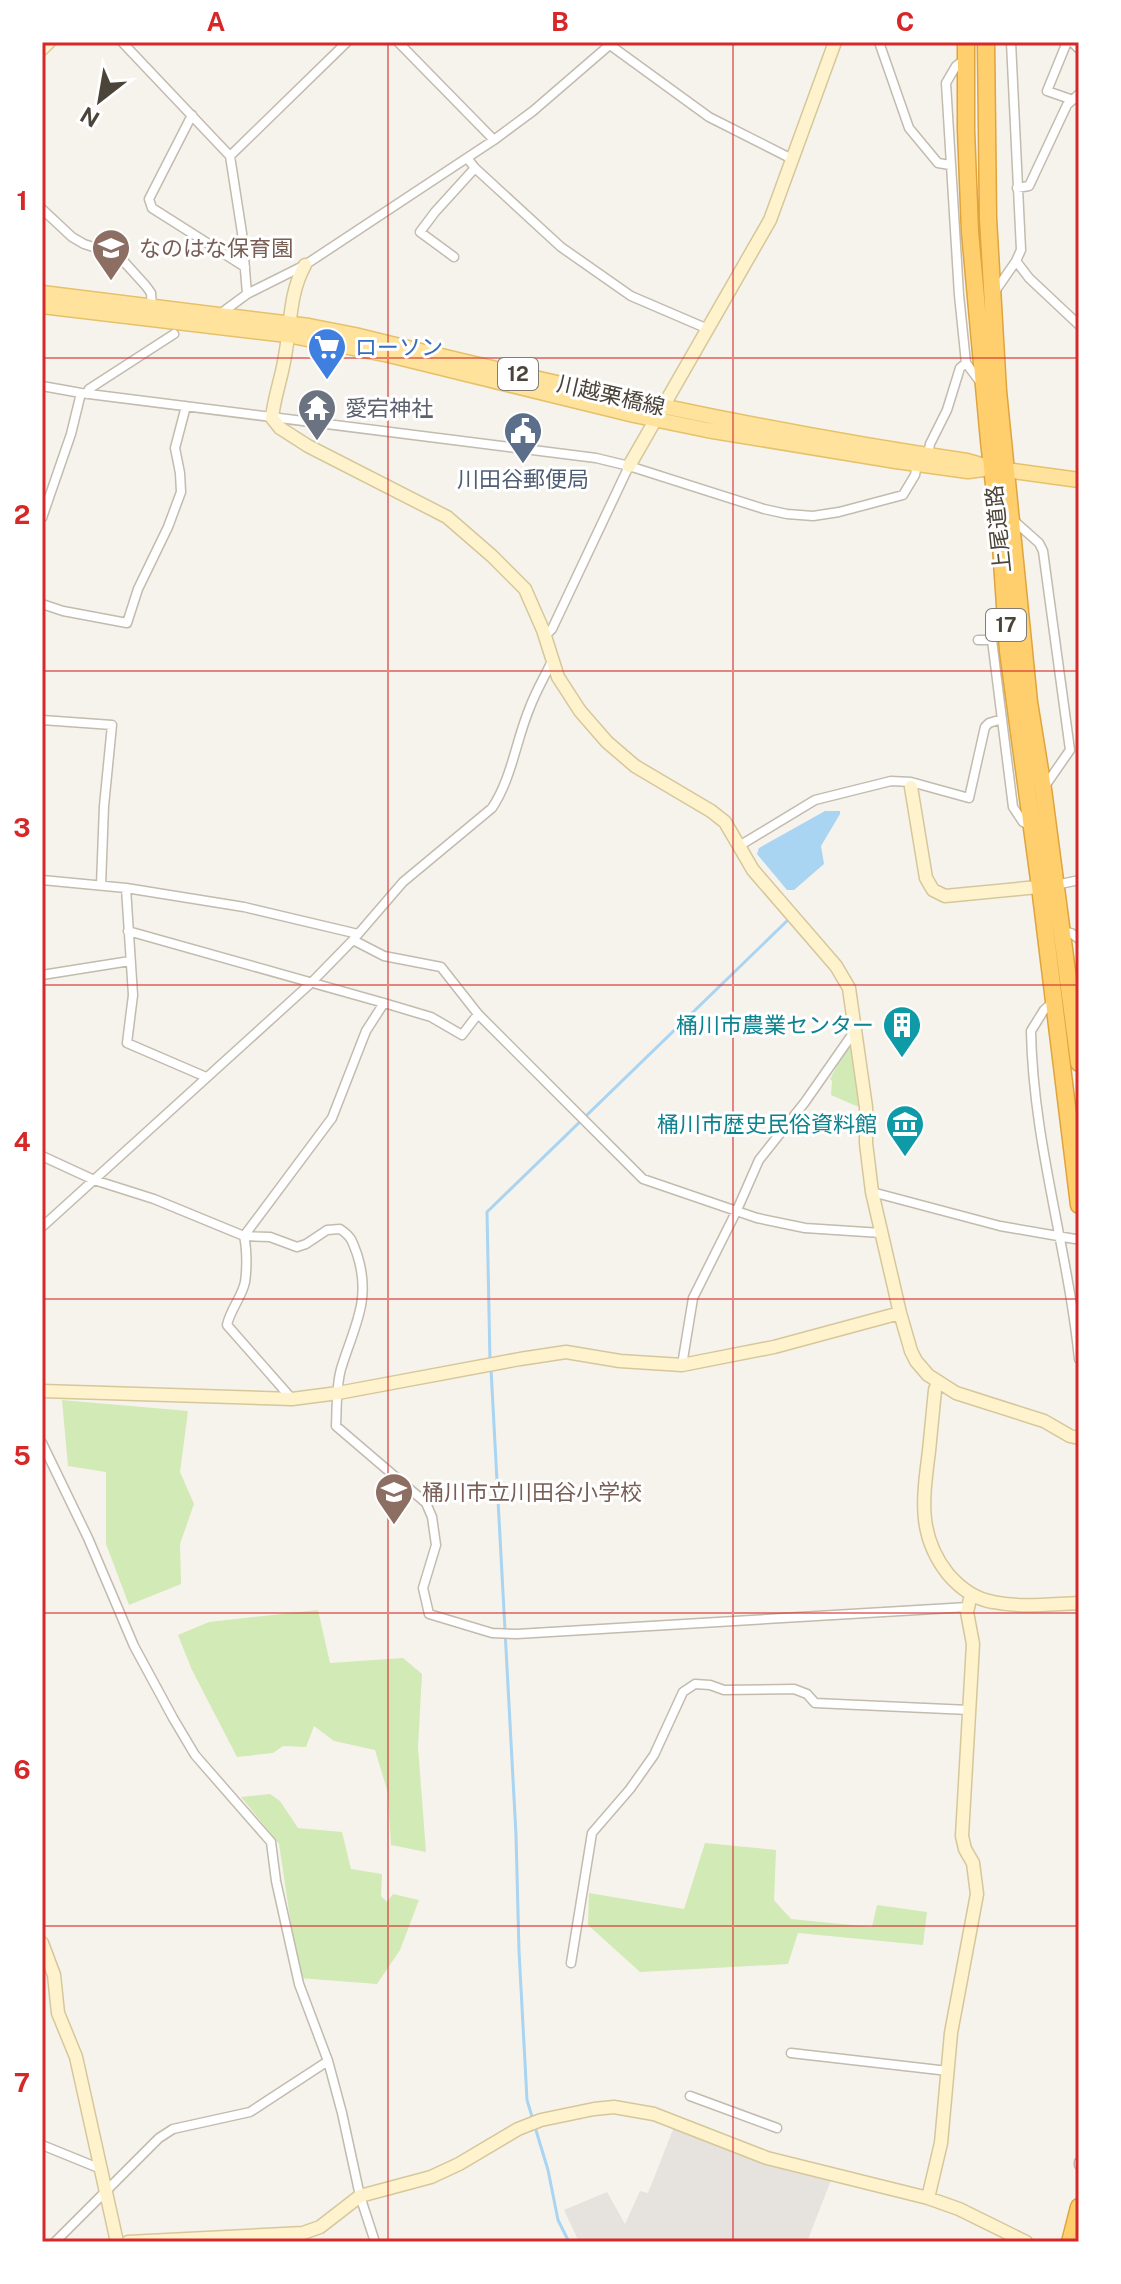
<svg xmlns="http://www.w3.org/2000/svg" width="1121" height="2284" viewBox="0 0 1121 2284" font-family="'Public Sans','Noto Sans JP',sans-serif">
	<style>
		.industrial { fill: #e6e2dd }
		.green { fill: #d2eab5 }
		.water { fill: #a9d4f2 }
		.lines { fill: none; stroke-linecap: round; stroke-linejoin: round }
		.stream { stroke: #a9d4f2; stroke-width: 3 }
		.street-casing { stroke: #c2bbae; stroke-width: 11 }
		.secondary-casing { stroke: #d6c79b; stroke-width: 15 }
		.primary-casing { stroke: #e6c16a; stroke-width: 17 }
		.highway-casing { stroke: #e0a43c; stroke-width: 19 }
		.street { stroke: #fff; stroke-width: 8 }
		.secondary { stroke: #fff3cd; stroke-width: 12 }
		.primary { stroke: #ffe39c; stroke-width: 14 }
		.highway { stroke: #ffcf6e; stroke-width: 16 }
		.grid { fill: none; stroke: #d62828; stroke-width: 2; stroke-opacity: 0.55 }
		.labels { text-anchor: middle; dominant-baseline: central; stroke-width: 6; stroke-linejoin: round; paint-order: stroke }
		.shield { fill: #fff; stroke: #817c74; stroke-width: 2 }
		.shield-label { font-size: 20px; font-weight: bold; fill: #4b4439 }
		.education-label { font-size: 22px; fill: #785e54; stroke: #fff; text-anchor: start }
		.shop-label { font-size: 22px; fill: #366cbe; stroke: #fff; text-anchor: start }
		.street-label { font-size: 22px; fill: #4b4439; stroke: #fff }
		.worship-label { font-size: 22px; fill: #5b616d; stroke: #fff; text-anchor: start }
		.service-label { font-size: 22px; fill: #4e5e75; stroke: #fff }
		.culture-label { font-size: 22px; fill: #0d838f; stroke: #fff; text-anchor: end }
		.neatline { fill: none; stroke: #d62828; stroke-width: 3 }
		.grid-label { font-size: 26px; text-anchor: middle; font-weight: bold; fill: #d62828 }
	</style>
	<rect width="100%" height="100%" fill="#f6f3ec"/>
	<path class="industrial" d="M674,2127l91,35 66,18 -24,62h-228l-15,-32 43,-18 18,32 15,-33 8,2z"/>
	<path class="green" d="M848,1045l4,1 9,62 -30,-13 1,-14 -2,-2z
		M62,1400l126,11 -8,61 14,32 -14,40 1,40 -52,21 -23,-61v-72l-38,-6z
		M318,1610l12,53 73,-5 19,16 -4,73 8,105 -35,-7 -3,-52 -13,-43 -41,-9 -20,-15 -8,21 -23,-1 -10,7 -36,4 -45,-87 -14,-35 31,-13z
		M270,1794l10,7 18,27 44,4 9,37 31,5 -1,22 6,6 6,-8 26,6 -19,50 -23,34 -78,-6 -20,-134 -38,-47z
		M705,1843l71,7 -2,50 17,19 81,8 5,-22 50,7 -4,33 -125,-12 -10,31 -148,8 -52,-47 1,-32 95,16z"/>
	<path class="water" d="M825,811h15v3l-19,32 3,18 -30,26h-7l-30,-36 2,-6z"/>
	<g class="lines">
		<path class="stream" d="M490,1362l-3,-150 303,-294
			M491,1369l25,466 3,116 8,149 6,20
			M535,2127l13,43 10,50 11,22"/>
		<defs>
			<path id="street" d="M122,42l108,114 12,77 5,61
				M398,42l96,98
				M879,42l30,86 29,35 12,2
				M1011,42l10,208 -5,11 13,17 50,47
				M1067,42l-20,49 26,9
				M1072,42l7,7
				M610,45l99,72 83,42
				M966,58l-10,8 -10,17 13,212 7,68 15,20
				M192,115l-43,84 3,9 93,59
				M230,156l117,-114
				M467,158l8,10 86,79 70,49 77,33
				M1017,188l12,-2 38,-81 12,-11
				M42,209l30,28 12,7 34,11 28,31 5,7 1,14
				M454,257l-34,-25 15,-20 40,-44
				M996,290l20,-29
				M220,314l27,-20 58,-29 189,-125 39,-29 80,-69
				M42,386l39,7 515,65 33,8 135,43 23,5 26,2 26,-4 64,-17 12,-20 2,-11
				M87,394l2,-5 85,-55
				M928,455l2,-11 17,-34 13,-42 6,-5
				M42,518l29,-84 10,-41
				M1012,519l27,24 4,8 27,199 -25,36
				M42,604l21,7 64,12 11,-34 30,-62 13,-35 -1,-19 -5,-25 11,-42
				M1003,624l-11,16 21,167 10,15 7,3
				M545,636l7,-7 77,-163
				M978,640h14
				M42,720l70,5 -8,81 -3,79
				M739,846l76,-46 76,-19 20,1 58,16 16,-71 4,-4 13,-4
				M42,880l84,8 118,19 114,27
				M1056,885l23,-5
				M126,888l7,107 -6,48 79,34
				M128,931l256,72 47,14 31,18 16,-21
				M1062,931l9,2 8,6
				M353,940l31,16 57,11 37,47 165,165 114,39 48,10 76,5
				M42,975l88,-14
				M1053,1002l-9,8 -13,21c2,112 37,218 48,328
				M42,1156l52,24 60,19 90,37 26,1 27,10 9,-3 21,-14 13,-1c12,8 12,12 17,25 15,46 -3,72 -16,115 -5,18 -4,38 -5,57l90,77 6,14 4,28 -13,43 6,26 63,19 25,1 451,-27
				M872,1192l128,34 75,13
				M42,1227l269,-244 42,-43 50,-58 89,-74c20,-30 24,-68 38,-101 6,-16 15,-31 22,-46
				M682,1365l11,-67 44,-88 22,-50 46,-58 51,-73
				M292,1399l-65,-74c3,-15 15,-28 18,-43 2,-13 2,-33 -1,-46l88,-118 34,-87 18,-28
				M42,1443l46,95 46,108 39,72 22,37 76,87 5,39 23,103 29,77 14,52 18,83 15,46
				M571,1963l21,-130 38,-44 24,-34 29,-63 12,-8 15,1 14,5 70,-1 13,5 8,9 154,7
				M791,2053l157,18
				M690,2096l87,32
				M42,2145l59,24
				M1079,2162v3
				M55,2242l104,-104 14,-9 77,-17 78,-51"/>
			<path id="secondary" d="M42,49l7,-7
				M305,265c-16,28 -14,60 -20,91 -3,21 -11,41 -13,62l8,10 28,18 139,71 45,39 33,33 18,41 15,47 22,34 27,31 28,24 76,45 14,11 28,48 83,96 13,22 17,119v36l6,49 28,121 11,38 5,10 12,14 28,18 88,28 26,15 9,2
				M629,466l141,-246 65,-178
				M911,787l15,91 7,12 12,6 103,-10
				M938,1382l-3,8c-2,21 -4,41 -6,61 -6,47 -12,84 19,123 12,14 27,25 45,28 28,6 58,2 86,1
				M42,1391l250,8 46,-6 182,-34 46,-7 54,9 62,4 92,-18 126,-34
				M42,1943l12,32 4,38 18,44 41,185
				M928,2198l13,-55 10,-110 26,-139 -4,-31 -8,-14 -3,-13 11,-192 -6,-32 4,-17
				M128,2242l175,-9 17,-6 40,-31 71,-19 28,-13 59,-35 23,-9 53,-11 20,-2 40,7 113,44 161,40 31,11 67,33"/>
			<path id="primary" d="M42,293l267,33 46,9c202,50 405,96 612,126l24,7 88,12
				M42,306l245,29 102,20 245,60 73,15 189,31 72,10 15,-2"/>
			<path id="highway" d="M966,42v88l4,102 19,209 12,105 7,105 32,236 39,318
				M986,42l2,176 10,173 31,311 14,87 36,274
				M1070,2242l9,-35"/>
		</defs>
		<use href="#street" class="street-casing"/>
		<use href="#secondary" class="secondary-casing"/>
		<use href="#primary" class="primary-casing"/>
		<use href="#highway" class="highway-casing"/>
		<use href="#street" class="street"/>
		<use href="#secondary" class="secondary"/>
		<use href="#primary" class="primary"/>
		<use href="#highway" class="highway"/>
	</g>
	<path class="grid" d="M388,42v2200M733,42v2200M42,358h1037M42,671h1037M42,985h1037M42,1299h1037M42,1613h1037M42,1926h1037"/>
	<defs>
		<symbol id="school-pin" viewBox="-11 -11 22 30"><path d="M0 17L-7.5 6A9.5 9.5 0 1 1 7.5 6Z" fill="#8d6e63" stroke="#fff"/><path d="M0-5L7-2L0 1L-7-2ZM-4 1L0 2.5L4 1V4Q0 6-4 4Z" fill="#fff"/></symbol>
		<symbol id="supermarket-pin" viewBox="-11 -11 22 30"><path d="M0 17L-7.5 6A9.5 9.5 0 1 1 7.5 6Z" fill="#3f7fe0" stroke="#fff"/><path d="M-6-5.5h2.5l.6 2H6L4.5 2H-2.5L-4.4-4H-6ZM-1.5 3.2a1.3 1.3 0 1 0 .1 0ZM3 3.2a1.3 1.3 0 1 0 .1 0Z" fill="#fff"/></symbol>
		<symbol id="temple-pin" viewBox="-11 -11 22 30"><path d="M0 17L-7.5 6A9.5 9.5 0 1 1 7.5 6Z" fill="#6b7280" stroke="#fff"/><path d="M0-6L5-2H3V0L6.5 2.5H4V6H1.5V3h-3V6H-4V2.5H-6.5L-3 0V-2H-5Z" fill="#fff"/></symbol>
		<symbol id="civic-pin" viewBox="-11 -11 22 30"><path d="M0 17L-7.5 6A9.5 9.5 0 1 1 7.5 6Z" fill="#5c6f8a" stroke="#fff"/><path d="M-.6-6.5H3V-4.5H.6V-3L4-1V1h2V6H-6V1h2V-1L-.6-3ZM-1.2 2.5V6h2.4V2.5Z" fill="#fff"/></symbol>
		<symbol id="building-pin" viewBox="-11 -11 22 30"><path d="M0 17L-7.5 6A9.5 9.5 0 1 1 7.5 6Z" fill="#0f9aa8" stroke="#fff"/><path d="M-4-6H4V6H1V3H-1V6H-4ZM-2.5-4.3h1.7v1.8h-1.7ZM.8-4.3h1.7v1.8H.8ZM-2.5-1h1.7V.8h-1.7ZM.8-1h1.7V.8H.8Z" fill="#fff"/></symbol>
		<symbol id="museum-pin" viewBox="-11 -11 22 30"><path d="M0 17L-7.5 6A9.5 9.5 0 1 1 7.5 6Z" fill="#0f9aa8" stroke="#fff"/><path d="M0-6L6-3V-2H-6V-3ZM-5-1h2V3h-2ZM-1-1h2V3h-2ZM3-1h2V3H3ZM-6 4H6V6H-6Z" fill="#fff"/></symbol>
	</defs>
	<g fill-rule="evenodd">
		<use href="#school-pin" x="89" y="226" width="44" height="60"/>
		<use href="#supermarket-pin" x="305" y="325" width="44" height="60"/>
		<use href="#temple-pin" x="295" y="386" width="44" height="60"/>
		<use href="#civic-pin" x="501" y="409" width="44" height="60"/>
		<use href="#building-pin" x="880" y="1003" width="44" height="60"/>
		<use href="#museum-pin" x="883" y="1102" width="44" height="60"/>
		<use href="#school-pin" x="372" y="1470" width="44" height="60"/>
	</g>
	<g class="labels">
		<g class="shield">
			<rect x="498" y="358" width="40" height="32" rx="6"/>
			<rect x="986" y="609" width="40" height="32" rx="6"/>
		</g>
		<g class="shield-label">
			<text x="518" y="374">12</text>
			<text x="1006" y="625">17</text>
		</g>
		<g class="education-label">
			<text x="139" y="248">なのはな保育園</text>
			<text x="422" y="1492">桶川市立川田谷小学校</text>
		</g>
		<g class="shop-label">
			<text x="355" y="347">ローソン</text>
		</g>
		<g class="street-label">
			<text transform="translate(611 395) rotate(13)">川越栗橋線</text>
			<text transform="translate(998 529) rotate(-96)">上尾道路</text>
		</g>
		<g class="worship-label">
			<text x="345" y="408">愛宕神社</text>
		</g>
		<g class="service-label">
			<text x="523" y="479">川田谷郵便局</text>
		</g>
		<g class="culture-label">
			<text x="874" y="1025">桶川市農業センター</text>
			<text x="877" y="1124">桶川市歴史民俗資料館</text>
		</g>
	</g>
	<rect width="1121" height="2284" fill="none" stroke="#ffffff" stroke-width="88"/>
	<g transform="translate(100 100) rotate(211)" stroke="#ffffff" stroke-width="6" paint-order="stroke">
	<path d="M0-6L14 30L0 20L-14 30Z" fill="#4b4439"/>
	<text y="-12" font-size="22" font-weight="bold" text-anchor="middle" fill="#4b4439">N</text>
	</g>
	<rect x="44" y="44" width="1033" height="2196" class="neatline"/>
	<g class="grid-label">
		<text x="216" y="31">A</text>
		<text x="560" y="31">B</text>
		<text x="905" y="31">C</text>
		<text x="22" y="210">1</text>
		<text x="22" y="524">2</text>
		<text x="22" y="837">3</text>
		<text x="22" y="1151">4</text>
		<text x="22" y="1465">5</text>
		<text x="22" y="1779">6</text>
		<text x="22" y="2092">7</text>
	</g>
</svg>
